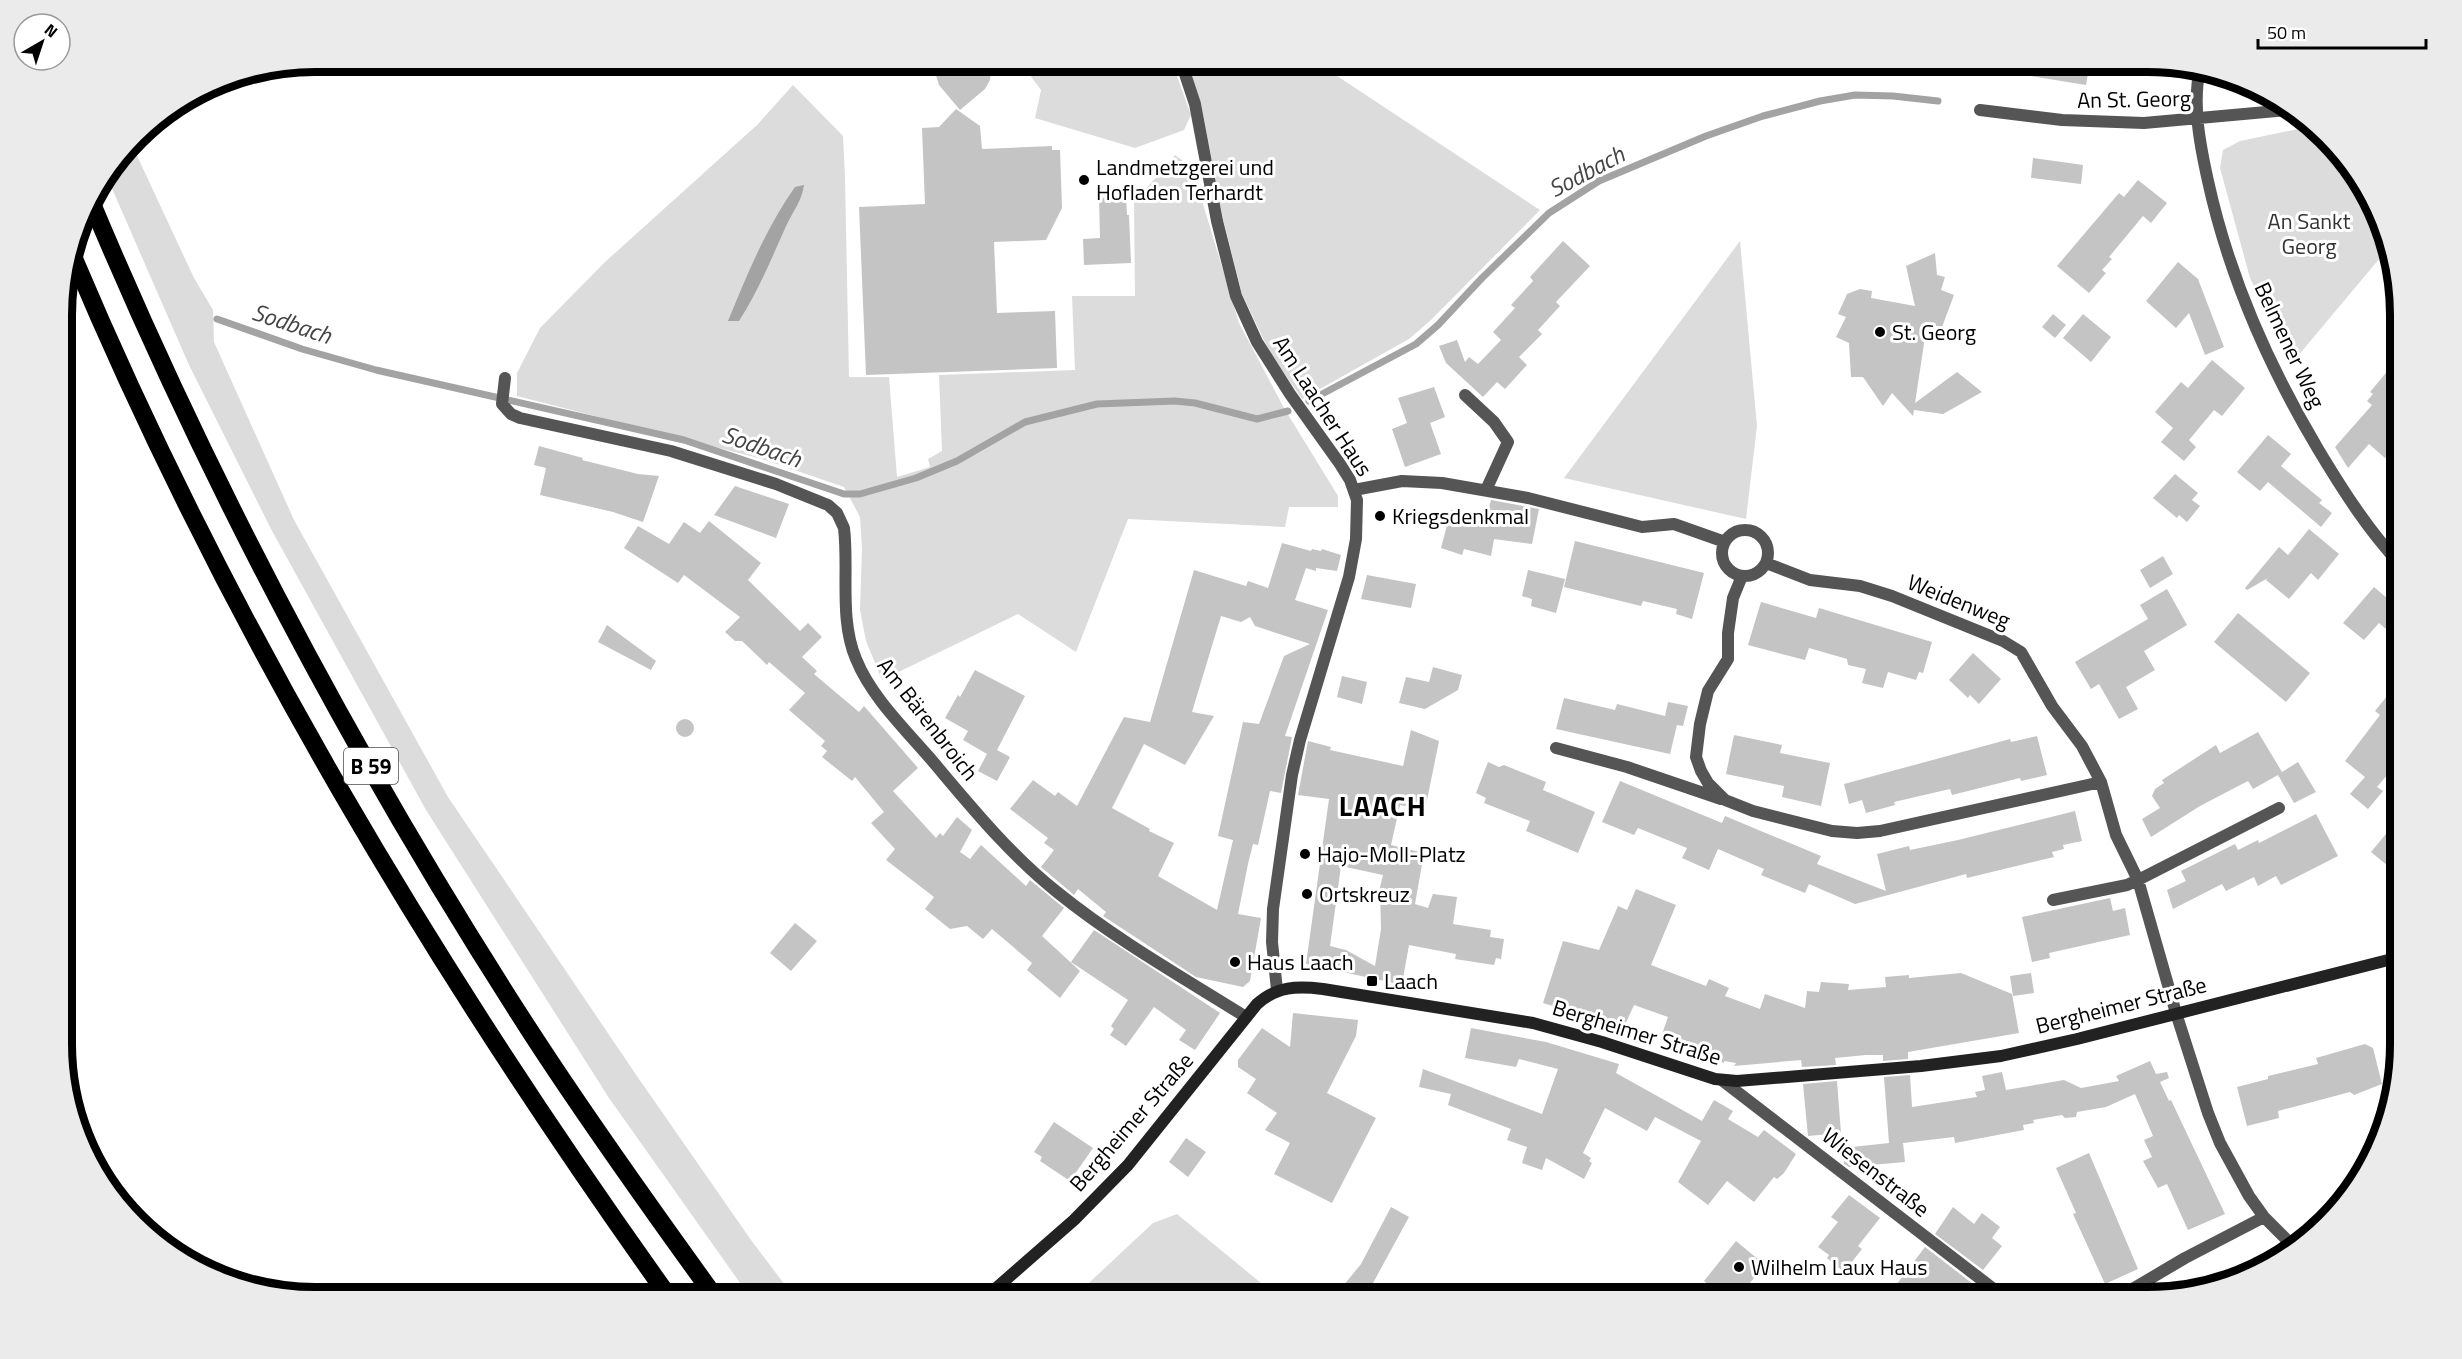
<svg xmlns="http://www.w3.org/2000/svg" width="2462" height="1359" viewBox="0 0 2462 1359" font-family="'Titillium Web',sans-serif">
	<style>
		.green { fill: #dcdcdc }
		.water { fill: #a3a3a3 }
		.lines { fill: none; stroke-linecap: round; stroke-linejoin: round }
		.stream { stroke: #a3a3a3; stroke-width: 7 }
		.building { fill: #c4c4c4; fill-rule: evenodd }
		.street { stroke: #555; stroke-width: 12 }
		.secondary { stroke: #222; stroke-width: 12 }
		.highway { stroke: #000; stroke-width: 18 }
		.poi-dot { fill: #000; stroke: #fff; stroke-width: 2 }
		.labels { text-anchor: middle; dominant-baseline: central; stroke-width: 6; stroke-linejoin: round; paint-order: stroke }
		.shield { fill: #fff; stroke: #4c4c4c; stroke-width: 1.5 }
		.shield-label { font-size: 21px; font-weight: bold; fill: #000 }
		.street-label { font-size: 22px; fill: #000; stroke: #fff }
		.poi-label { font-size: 22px; fill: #000; stroke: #fff; text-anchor: start }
		.park-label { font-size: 22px; fill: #333; stroke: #fff }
		.water-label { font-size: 24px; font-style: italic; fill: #444; stroke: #fff }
		.district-label { font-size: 28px; font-weight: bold; letter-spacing: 1.5px; fill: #000; stroke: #fff }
		.rim { fill: none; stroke: #000; stroke-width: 8 }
	</style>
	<rect width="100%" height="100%" fill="#fff"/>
	<path class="green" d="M1020,62h152l19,53 -7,15 -49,18 -100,-30 6,-28z
		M1186,62h130l224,148 -109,110 -22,19 -107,60 -32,-46 -28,-59 -19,-75 -22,-116z
		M793,85l50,51 2,41 4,200h40l8,100 33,-10 -2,-8 14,-8 -3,-76 136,-5 -3,-74h63l-1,-93 41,-48 7,5 8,22 6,-1 43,142 45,85 54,88v11h-49l-4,20 -157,-8 -52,133 -58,-38 -136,66 -16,-39 -6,-31 2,-61 -2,-32 -16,-30 -82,-28 -245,-63v-23l23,-45 65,-66 152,-137z
		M2308,127l50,47 29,60 3,12 -98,117 -42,-85 -30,-110 3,-18 17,-9z
		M132,145l62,133 19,32 1,32 80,178 154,277 191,282 112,161 43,57h-44l-141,-199 -183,-288 -155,-281 -82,-164 -82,-188z
		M1740,241l17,185 -11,93 -182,-41z
		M1177,1214l101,83h-197l-4,-3 76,-71z"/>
	<path class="water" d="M804,185c-2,15 -10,25 -17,39 -15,33 -28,66 -48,97h-11c19,-46 38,-93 67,-134z"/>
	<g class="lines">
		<path class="stream" d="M217,319l85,30 74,21 308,70 160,54h16l56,-16 41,-17 68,-39 72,-18 78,-3 20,2 62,16 31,-8
			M1309,401l107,-57 22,-19 44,-47 67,-65 50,-32 107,-45 57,-20 57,-15 35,-6 38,1 45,5"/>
	</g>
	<path class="building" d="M937,62h55l-2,18 -5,9 -25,21 -21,-25 -3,-10z
		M2007,62h83l-4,23 -80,-13z
		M956,109l24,17 2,23 70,-3v4h8l2,58 -16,32 -52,2 3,71 58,-2 2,57 -191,7 -7,-168 66,-3 -3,-76 17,-1z
		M2033,158l50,7 -2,19 -50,-6z
		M2138,180l29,23 -16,20 -8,-7 -34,41 3,2 -10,11 4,3 -17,20 -32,-27 62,-73 5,4z
		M1126,197l1,18h2l2,48 -47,2 -1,-26 17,-1 -1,-40z
		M1563,241l27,25 -34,36 4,4 -22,24 4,4 -23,23 8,8 -22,24 -8,-7 -14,15 -37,-34 -7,-17 18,-6 8,22 4,-5 9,7 23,-24 -8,-8 22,-24 -4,-3 22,-24 -3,-4z
		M1935,253l2,22 8,2 -4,13 13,5 -12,32 -15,-3 -12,79 42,-31 25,20 -39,22 -29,-4 -1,6 -21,-23 -9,13 -20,-29h-12l-2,-34 -13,-6 10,-20 -8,-3 9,-20 13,-5 12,2 -1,7 44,8 -9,-40z
		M2178,262l20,17 26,68 -19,8 -16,-42 -13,15 -30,-27z
		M2053,314l13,11 -11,13 -13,-11z
		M2083,314l28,23 -20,25 -28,-24z
		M2400,356v84l-15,18 -16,-14 -21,24 -13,-21 37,-42 -5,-4 6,-7 -3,-2z
		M2212,360l33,28 -23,28 -8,-6 -25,30 7,7 -12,14 -23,-19 12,-14 -18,-16 26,-30 7,6z
		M1434,387l11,30 -15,6 11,31 -36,13 -13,-38 15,-6 -9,-25z
		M2268,435l23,19 -10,12 41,34 -3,3 13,10 -11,14 -53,-45 -8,9 -23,-19z
		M539,446l44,12 -1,2 56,14 21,2 -16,46 -30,-10 -73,-17 6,-27 -12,-3z
		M2175,474l23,19 -6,7 8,6 -13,16 -8,-7 -2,3 -24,-20z
		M735,486l54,18 -13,34 -62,-23z
		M1491,500l48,9 -7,35 -38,-5 -3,17 -27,-7 -2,6 -21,-7 10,-38 35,9z
		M709,521l52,42 -13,17 52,51 8,-8 14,14 -20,20 15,14 -3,3 45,38 5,-6 54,62 -25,23 43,47 4,-5 3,3 14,-19 15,13 -12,22 10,7 11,-14 45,41 4,-6 34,28 -22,28 38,35 -20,27 -33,-28 5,-7 -40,-34 -9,10 -16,-13 -17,3 -25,-20 9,-12 -48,-37 9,-11 -24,-26 13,-11 -29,-35 -3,4 -30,-24 5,-6 -6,-5 4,-5 -36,-31 16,-17 -36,-31 -2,3 -25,-24h-7l-10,-9 15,-15 -56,-42 -6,8 -54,-35 14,-22 31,18 15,-22 16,11z
		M2309,529l30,25 -21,26 -7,-7 -22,26 -23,-19 2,-2 -21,12 -2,-2 34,-41 9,8z
		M1575,541l129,32 -12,46 -16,-5 1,-5 -34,-8 -2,5 -77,-19z
		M1282,543l29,8 1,-2 9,2 1,-2 19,6 -4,16 -21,-3v3l-10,-3 -11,32 33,10 -43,126 7,1 -11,56 -11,-2 -12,54 -5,-1 -5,20 -10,50 23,4 -11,63 -7,6 -47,-10 -93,-61 3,-4 -28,-23 -4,6 -33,-28 13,-17 -10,-7 4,-5 -38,-29 23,-29 22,16 3,-4 19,14 47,-89 26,5 44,-152 52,16 2,-5 20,7zM1221,616l20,6 9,-5 5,9 55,18 -26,12 -25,68 -16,-2 -25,114 15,4 -16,70 -59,-34 16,-33 -25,-12 1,-2 -38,-21 32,-64 41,21 29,-49 -22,-4z
		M2163,556l10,18 -23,14 -10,-18z
		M1528,570l37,9 -9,34 -25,-7 1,-7 -10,-3z
		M1367,575l49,9 -5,24 -50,-9z
		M2374,587l26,22v32l-21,-18 -15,17 -21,-17z
		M2167,589l20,36 -43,26 11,19 -29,17 12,22 -19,10 -20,-35 -8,5 -16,-27 73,-43 -8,-14z
		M1761,602l55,16 3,-10 113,34 -9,31 -4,-1 -3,8 -28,-8 -5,16 -21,-5 4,-14 -18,-4 -1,-6 -38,-11 -4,12 -57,-15z
		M2238,613l72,60 -24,29 -72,-60z
		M607,625l49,36 -5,9 -53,-28z
		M1973,653l28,26 -22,25 -9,-9 -2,3 -19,-18z
		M1433,667l29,8 -4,15 -33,19 -26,-6 7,-26 23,5z
		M975,670l50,26 -28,54 13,7 -13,24 -19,-10 9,-17 -24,-14 5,-9 -23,-13 13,-23 2,2z
		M1342,676l25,6 -5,22 -25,-7z
		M2400,680v80l-23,27 6,4 -15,18 -18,-15 15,-17 -20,-16 35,-46 -5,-4z
		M1564,698l51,12 2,-6 48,12 3,-14 20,4 -5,20 -6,-1 -7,29 -114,-25z
		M676 728a9 9 0 1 1 18 0a9 9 0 1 1-18 0Z
		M1411,730l28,11 -14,69 -25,-5 -9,40 33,8 -9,51 13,4 5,-14 24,3 -4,27 38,6 -1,7 14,2 -3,20 -5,-1 -2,7 -39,-6 1,-5 -47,-9 -7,39h-4l-92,-20 23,-165 -31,-4 10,-54 23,6 -1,3 73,16zM1341,866l42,9 -3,12 1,42 -6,37 -29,-16 -16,-4z
		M2258,732l24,40 16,-10 18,30 -22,11 -16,-28 -25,14 -5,-8 -48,25 -49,31 -9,-18 18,-11 -8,-12 3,-7 9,-6 -2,-3 54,-35 4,8z
		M1734,735l48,10 -2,8 50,10 -9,43 -39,-9 2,-11 -58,-12z
		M2037,736l10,39 -26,6 -1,-3 -68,17 -2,-6 -56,13 1,3 -29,8 -4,-13 -13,4 -5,-20 166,-45 1,3z
		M1488,762l11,5 5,-2 42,17 -3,8 52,22 -17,41 -52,-22 4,-10 -46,-18 2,-5 -10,-5z
		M1620,781l102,42 3,-7 96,40 -4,8 69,27 -9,-37 32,-8 1,4 48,-10 117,-29 7,30 -19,4 1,4 -12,3 2,5 -87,21 -1,-4 -111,30 -46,-20 -4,9 -44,-18 3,-6 -46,-20 -9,21 -27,-12 5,-10 -49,-20 -4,7 -32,-13z
		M2316,814l22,42 -57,29 -5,-9 -18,10 -4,-9 -28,14 -4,-7 -49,25 -6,-19 19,-9 -5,-10 54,-27 3,6 20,-10 1,3z
		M2400,817v59l-29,-24z
		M1636,889l40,16 -25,60 55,21 3,-7 20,9 -4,8 35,13 5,-15 40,14 2,-17 12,1 2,-10 28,2 -1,6 38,-3 -1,-10 24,-2v3l52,-5 51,21 7,39 -111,19v7l-25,2v-6h-17l-31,3 1,7 -34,2 -1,-7 -67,6 2,-3 -12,-2v2l-36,-16 -1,3 -27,-10 8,-23 -34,-12 -10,22 -81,-24 20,-62 36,9 19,-44 9,4z
		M2110,898l3,13 12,-3 5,27 -81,18 1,5 -18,4 -10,-45z
		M795,923l22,18 -26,30 -21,-18z
		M1094,930l126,83 -25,37 -16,-10 7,-10 -32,-23 -28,39 -16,-11 4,-6 -3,-3 17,-26 -57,-38z
		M2031,973l3,20 -21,3 -3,-20z
		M1293,1013l65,7 -2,16 -29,57 49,25 -44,85 -58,-29 16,-31 -25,-13 12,-17 -30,-20 9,-14 -18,-12v-7l24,-32 28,19z
		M1471,1028l75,14 73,22 -3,9 86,48 12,-21 19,11 -5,8 30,18 6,-7 32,24 -12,19 -7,6 -3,-2 -20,25 -27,-21 -19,24 -30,-23 23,-41 -46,-24 -8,14 -42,-23 -22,45 8,5 -2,3 3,2 -8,16 -38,-21 -4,12 -20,-7 5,-16 -20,-7 4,-11 -63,-24 3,-11 -32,-7 4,-18 119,45 16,-45 -39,-10 -3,8 -51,-9z
		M2365,1044l8,4 9,36 -28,11 -4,-3 -72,19 1,7 -32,8 -10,-39 31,-8v-3l50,-12 -2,-6z
		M2150,1061l6,13 11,-2 2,6 -9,4 9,19 2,-1 54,114 -37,16 -21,-46 -9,4 -15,-27 9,-4 -8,-17 9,-4 -18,-42 -29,13 -29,5 -1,5 -11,1 -3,-3 -29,5 1,3 -11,2 1,5 -69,13 -1,-6 -51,6 2,19 -56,5 -5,-3 -1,-16 46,-5 -5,-66 26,-2 2,32 65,-10 -2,-5 10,-2 -3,-14 20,-4 4,18 58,-10 17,8 38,-7 -3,-5z
		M1837,1081l4,52 -33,3 -5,-52z
		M1054,1122l39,26 -23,33 -30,-20 2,-4 -8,-5z
		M1186,1138l20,14 -18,25 -19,-15z
		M2089,1153l49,116 -33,15 -32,-70 3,-1 -20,-45z
		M1849,1195l31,23 -22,28 4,3 -18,23 -17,-14 2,-3 -11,-8 20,-25 -7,-5z
		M1391,1207l18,10 -36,66 -11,14h-28l27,-33z
		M1953,1207l21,17 8,-11 18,14 -8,11 10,8 -19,24 -48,-36z
		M1736,1241l29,24 -27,32h-14l-20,-16z
		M1925,1247l48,37 -3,3 14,10h-97z"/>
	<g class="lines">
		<path class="street" d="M1181,62l14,42 22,117 19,75 21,46 33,52 50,70 10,16 7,20 -1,39 -7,38 -49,163 -8,35 -19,134 -1,33 5,48
			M2200,68c-8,37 0,77 8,113 21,96 60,184 110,268 24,40 50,81 82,115
			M1980,110l82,10 82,3 145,-13
			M505,378l-3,26 9,10 9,4 151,33 105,33 52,21 9,8 7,15c5,42 -5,91 12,131 15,37 47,68 73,98 40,47 79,96 128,135 58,47 125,85 189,125
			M1465,395l29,27 14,20 -22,48
			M1354,490l48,-9 40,2 86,15 114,29 32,-3 51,18
			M1722 553a23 23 0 1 1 46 0a23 23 0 1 1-46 0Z
			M1766,563l44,17 50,6 32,10 111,45 18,11 31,54 30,40 19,36 15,53 22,45 38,133 32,100 12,30 29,53 15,21 31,31
			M1742,576l-9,22 -5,35v26l-20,32 -8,33 -4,33 5,14 7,12 17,17 28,11 79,20 25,2 23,-2 221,-49
			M1556,748l71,19 94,32
			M2053,900l74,-15 11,-5 141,-72
			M1723,1081l281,216
			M2119,1297l66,-39 79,-41"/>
		<path class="secondary" d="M986,1297l88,-77 54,-55 129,-161c20,-18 40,-18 66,-15l210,34 69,19 113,37 22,2 184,-15 80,-10 76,-17 323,-82"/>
		<path class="highway" d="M90,199c121,289 270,569 440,832 59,91 122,179 185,266
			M72,254c156,371 364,717 597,1043"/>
	</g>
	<g class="poi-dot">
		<circle cx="1084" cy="180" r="6"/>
		<circle cx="1880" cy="332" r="6"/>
		<circle cx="1380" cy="516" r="6"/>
		<circle cx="1305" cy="854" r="6"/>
		<circle cx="1307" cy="894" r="6"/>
		<circle cx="1235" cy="962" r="6"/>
		<rect x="1366" y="975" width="12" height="12" rx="3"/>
		<circle cx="1739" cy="1267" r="6"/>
	</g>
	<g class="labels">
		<rect class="shield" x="344" y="748" width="54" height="36" rx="4.5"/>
		<g class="shield-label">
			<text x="371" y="766">B 59</text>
		</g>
		<g class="street-label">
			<text transform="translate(2134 99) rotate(-1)">An St. Georg</text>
			<text transform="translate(2290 345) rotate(65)">Belmener Weg</text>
			<text transform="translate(1323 406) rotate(57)">Am Laacher Haus</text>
			<text transform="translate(1959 601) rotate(22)">Weidenweg</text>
			<text transform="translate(928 719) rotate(52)">Am Bärenbroich</text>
			<text transform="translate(2121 1005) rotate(-14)">Bergheimer Straße</text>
			<text transform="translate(1637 1032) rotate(17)">Bergheimer Straße</text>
			<text transform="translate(1131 1122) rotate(-49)">Bergheimer Straße</text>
			<text transform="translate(1876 1172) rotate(38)">Wiesenstraße</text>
		</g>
		<g class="poi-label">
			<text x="1096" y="167">Landmetzgerei und<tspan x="1096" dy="25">Hofladen Terhardt</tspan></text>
			<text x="1892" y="332">St. Georg</text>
			<text x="1392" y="516">Kriegsdenkmal</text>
			<text x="1317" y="854">Hajo-Moll-Platz</text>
			<text x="1319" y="894">Ortskreuz</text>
			<text x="1247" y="962">Haus Laach</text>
			<text x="1384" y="981">Laach</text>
			<text x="1751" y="1267">Wilhelm Laux Haus</text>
		</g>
		<g class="park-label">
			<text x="2309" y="221">An Sankt<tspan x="2309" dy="25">Georg</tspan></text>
		</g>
		<g class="water-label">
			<text transform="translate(1586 171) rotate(-28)">Sodbach</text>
			<text transform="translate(292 323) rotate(18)">Sodbach</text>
			<text transform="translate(762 446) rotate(19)">Sodbach</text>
		</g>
		<g class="district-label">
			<text x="1383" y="805">LAACH</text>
		</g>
	</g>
	<path d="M0 0H2462V1359H0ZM315 72H2147A243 243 0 0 1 2390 315V1044A243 243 0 0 1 2147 1287H315A243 243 0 0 1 72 1044V315A243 243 0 0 1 315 72Z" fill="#ebebeb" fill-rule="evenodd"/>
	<path class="rim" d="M315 72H2147A243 243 0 0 1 2390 315V1044A243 243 0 0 1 2147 1287H315A243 243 0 0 1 72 1044V315A243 243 0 0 1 315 72Z"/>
	<g transform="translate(42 42) rotate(39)"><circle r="28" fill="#ffffff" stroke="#999999" stroke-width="1.5"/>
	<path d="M0-4.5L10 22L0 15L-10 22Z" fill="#000000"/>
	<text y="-9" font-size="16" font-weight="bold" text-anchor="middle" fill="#000000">N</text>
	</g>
	<path d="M2258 39v9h168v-9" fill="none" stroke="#000000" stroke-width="3"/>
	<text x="2267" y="39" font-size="18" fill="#000000" stroke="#ffffff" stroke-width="4.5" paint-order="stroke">50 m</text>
</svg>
